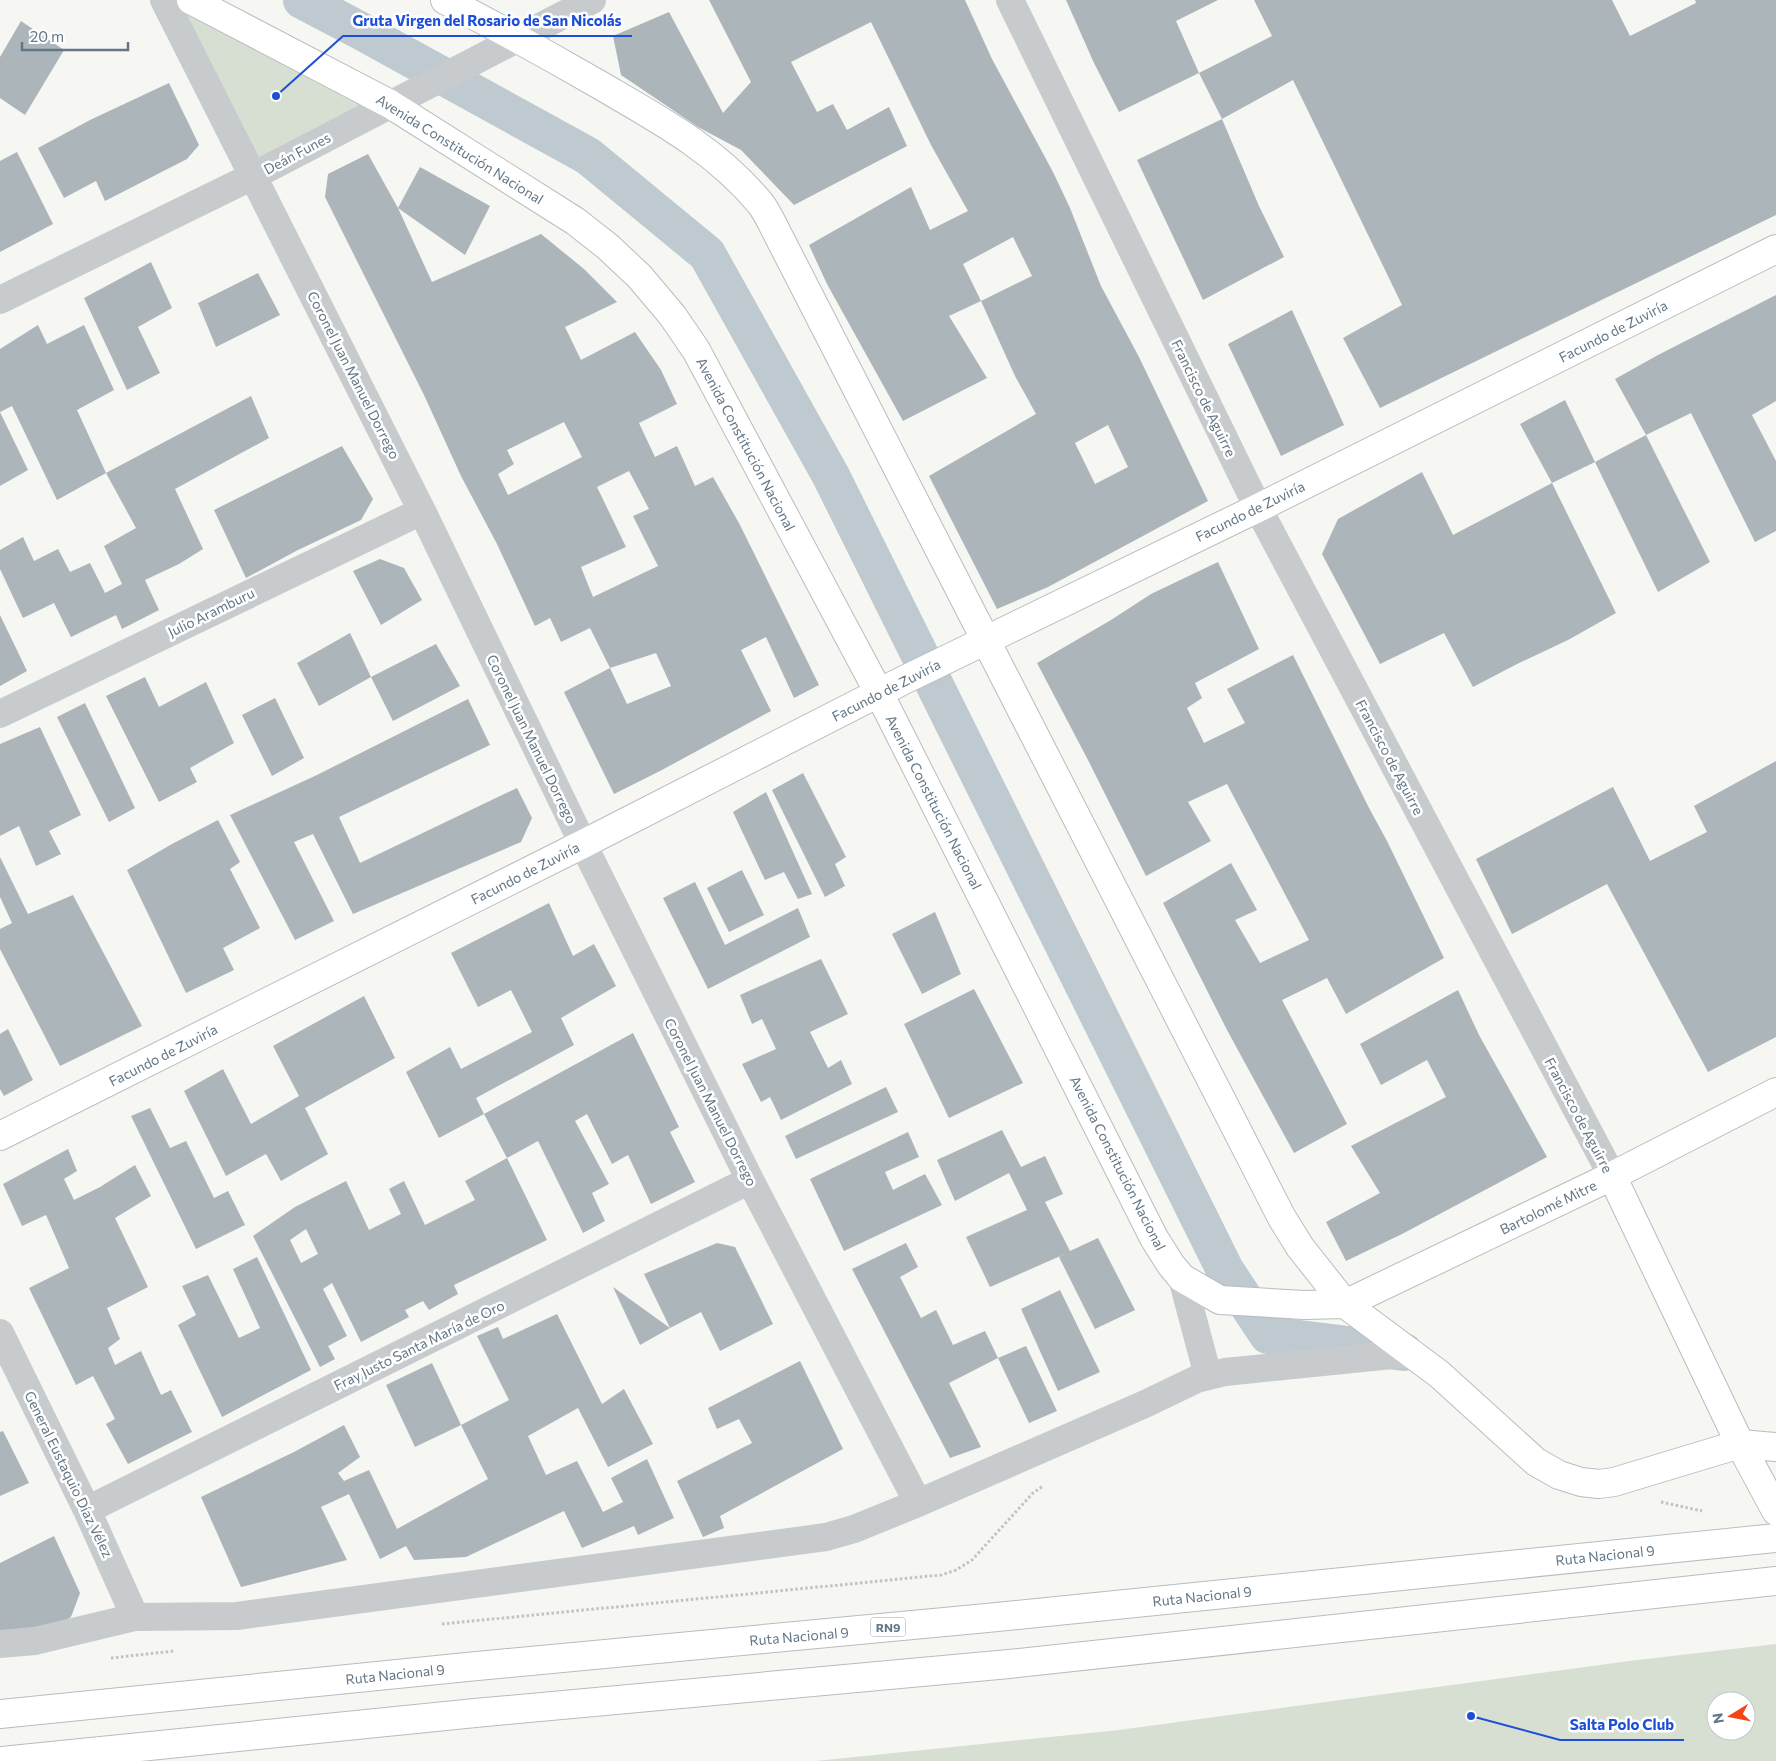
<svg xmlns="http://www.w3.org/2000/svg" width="1776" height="1761" viewBox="0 0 1776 1761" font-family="Commissioner,sans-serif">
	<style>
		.green { fill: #d7dfd3; fill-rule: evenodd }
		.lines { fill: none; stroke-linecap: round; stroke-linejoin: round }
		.canal { stroke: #becacf; stroke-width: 38 }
		.building { fill: #acb5ba; fill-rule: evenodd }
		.secondary-casing { stroke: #b7bdc1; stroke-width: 30 }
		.primary-casing { stroke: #b8bcc0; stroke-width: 30 }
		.path { stroke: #c0c2c4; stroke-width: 3; stroke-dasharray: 2.5 2.5; stroke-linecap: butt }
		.street { stroke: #c8cbce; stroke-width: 28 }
		.secondary { stroke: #fff; stroke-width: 28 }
		.primary { stroke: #fff; stroke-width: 28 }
		.labels { text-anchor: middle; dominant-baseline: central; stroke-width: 5; stroke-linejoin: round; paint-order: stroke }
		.shield { fill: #fff; stroke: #919faa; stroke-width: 1 }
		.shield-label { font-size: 12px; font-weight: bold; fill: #627686 }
		.street-label { font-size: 14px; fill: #627686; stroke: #fff }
		.leader { fill: none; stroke: #1d4ed8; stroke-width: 2 }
		.callout-dot { fill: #1d4ed8; stroke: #fff; stroke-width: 2 }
		.callout-label { font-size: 15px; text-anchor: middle; font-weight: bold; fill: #1d4ed8; stroke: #fff; stroke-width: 5; stroke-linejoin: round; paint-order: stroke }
	</style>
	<rect width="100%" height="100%" fill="#f6f6f2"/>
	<path class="green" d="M164,0l220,104 -130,69z
		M1776,1644v117h-960l303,-31 510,-69zM1716,1701h30v30h-30z"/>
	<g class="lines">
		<path class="canal" d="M302,0l59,31 227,125 119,98 124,222 394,794 43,65 136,17"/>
	</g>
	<path class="building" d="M709,0h256l27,59 61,113 17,36 31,78 38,71 69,144 -160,86 -51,22 -68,-133 107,-62 -21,-38 -34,-75 -32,15 38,62 -84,43 -76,-137 -18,-39 102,-58 19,43 38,-19 -37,-66 -60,-123 -80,40 26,50 16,-8 14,26 42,-23 18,39 -113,59 -53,-55 -43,-23 -77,-52 -8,-39 56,-24 54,101 28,-31zM1013,237l19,39 -51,25 -18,-37zM1108,425l20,42 -33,17 -20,-41z
		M1066,0h152l-42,21 23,52 73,-37 -18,-36h358l18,36 66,-33 -1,-3h81v215l-396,193 -37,-70 59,-33 -109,-225 -71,39 -23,-46 -80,39 -25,-49z
		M21,21l43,29 -39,65 -25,-17v-41z
		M169,83l30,62 -12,14 -82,42 -9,-20 -32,17 -26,-50 52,-28z
		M1222,119l37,87 25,51 -81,43 -66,-140z
		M17,152l36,72 -53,28v-91z
		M368,154l30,54 34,74 109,-48 43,35 33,33 -52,25 16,33 54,-28 26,38 16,34 -38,19 16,34 22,-11 18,40 18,-9 27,48 79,160 -25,13 -28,-61 -25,13 30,61 -111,60 -46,23 -50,-102 46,-24 17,36 44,-18 -15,-33 -46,15 -20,-40 -29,14 -11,-24 -15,8 -38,-82 -36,-68 -37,-81 -99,-198 3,-23zM564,422l18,35 -74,38 -10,-21 16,-10 -7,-14zM629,471l20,38 -16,7 25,50 -65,31 -12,-30 45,-20 -29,-60z
		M420,167l70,39 -25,49 -67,-47z
		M151,262l21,46 -34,19 22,46 -33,17 -43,-92z
		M258,273l22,42 -64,32 -18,-44z
		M1776,295v106l-24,14 24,46v70l-21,11 -64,-129 -45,22 64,127 -52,30 -63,-130 51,-27 -31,-56 43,-24z
		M1292,310l52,115 -63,31 -53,-112z
		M38,325l9,19 37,-19 30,65 -37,20 29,63 -49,27 -45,-94 -12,6 28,58 -28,16v-137z
		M251,396l18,42 -94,51 28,60 -24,15 -34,16 14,30 -37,19 -6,-14 -45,22 -17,-34 -31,15 -23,-49v-19l23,-13 11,24 24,-12 12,23 20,-9 15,30 17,-9 -18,-38 32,-18 -30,-55z
		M1565,400l30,62 -43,21 -32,-59z
		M342,446l31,53 -12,21 -65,31 -50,27 -32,-68z
		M1422,472l31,63 99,-52 64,130 -48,27 -51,24 -44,23 -29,-54 -64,31 -58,-110 16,-35z
		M380,559l24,9 18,32 -41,25 -28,-54z
		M1218,562l41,87 -64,34 7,15 -15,10 17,35 41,-20 -18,-34 66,-34 76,153 18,33 57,117 -98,56 -19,-36 -45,22 65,124 -53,29 -67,-123 -64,-127 68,-40 26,47 -22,10 25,43 49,-23 -21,-40 -61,-116 -39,18 23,39 -65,35 -58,-116 -51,-97 74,-43 40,-26z
		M0,615l27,56 -27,15z
		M350,633l21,44 -52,29 -22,-43z
		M436,644l24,42 -67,35 -22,-44z
		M145,677l14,30 47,-25 28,61 -44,25 7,14 -38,20 -53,-106z
		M275,698l29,60 -32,18 -30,-61z
		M468,699l22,46 -151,72 21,46 157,-75 15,30 -11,24 -168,72 -40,-80 -19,8 40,79 -39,19 -65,-125 87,-40z
		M85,703l50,105 -26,14 -52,-105z
		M40,727l41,88 -32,16 12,23 -25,12 -17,-40 -19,10v-92z
		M1776,761v276l-68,35 -101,-188 -95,50 -36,-75 137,-72 37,74 57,-29 -13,-26z
		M803,773l43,84 -11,7 10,22 -20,11 -53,-107z
		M766,792l46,102 -14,5 -14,-27 -19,8 -32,-68z
		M218,820l22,42 -10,7 30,59 -37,20 11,22 -48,23 -59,-123 45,-26z
		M0,857l28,57 45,-19 69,131 -82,40 -60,-117v-20l12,-6 -12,-26z
		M742,870l22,45 -35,17 -22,-44z
		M695,882l30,63 73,-37 12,29 -102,52 -45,-91z
		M549,903l24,53 21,-12 22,42 -55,32 13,27 -98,53 8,16 149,-81 46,94 -9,5 25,50 -44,22 -23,-49 -16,9 -25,-50 -12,7 34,63 -17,9 13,28 -22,12 -45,-92 -31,17 -23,-44 -45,24 -33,-66 44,-25 11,22 71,-37 -21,-42 -33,17 -27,-54z
		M935,912l26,62 -39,20 -30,-60z
		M821,959l27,55 -38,18 18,36 13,-8 11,24 -71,36 -11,-23 -9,5 -19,-38 34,-15 -14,-30 -10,5 -12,-29z
		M974,989l49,94 -74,35 -45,-94z
		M1458,990l21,45 68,122 -145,77 -56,27 -20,-39 54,-29 -29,-47 95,-49 -19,-37 -46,25 -21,-41z
		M364,996l31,62 -90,50 23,46 -47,27 -15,-27 -40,22 -42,-85 39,-22 28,55 48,-28 -26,-50z
		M8,1029l25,51 -29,16 -4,-7v-55z
		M886,1087l12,25 -102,47 -11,-23z
		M150,1108l20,40 16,-7 28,57 14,-7 17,34 -49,24 -65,-133z
		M1002,1130l19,37 24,-11 18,38 -18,8 25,49 28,-13 37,72 -40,19 -36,-72 6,-3 -75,33 -24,-50 61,-27 -18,-37 -54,28 -18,-41z
		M908,1132l11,25 -34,15 8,18 32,-16 17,31 -98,46 -34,-72z
		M68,1149l9,22 -13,8 10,21 26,-13 35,-22 16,31 -36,22 33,69 -41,21 13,31 -12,9 7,17 26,-14 20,44 10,-5 21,42 -64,32 -22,-40 9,-5 -22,-43 -17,9 -47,-97 40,-20 -23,-53 -24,11 -19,-42z
		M507,1158l40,82 -93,45 4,9 -29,16 -6,-9 -18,9 4,7 -48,25 -29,-59 -9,6 24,47 -19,10 7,13 -15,8 -67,-131 42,-29 51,-26 23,49 32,-16 -12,-25 15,-8 21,44 50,-25 -10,-19zM306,1229l12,25 -17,9 -11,-23z
		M717,1243l18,4 38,77 -53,27 -19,-39 -31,16 -26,-54z
		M906,1243l12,24 -18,10 21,41 15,-8 17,35 32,-14 13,27 -49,25 32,64 -31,11 -98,-189z
		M257,1257l54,113 -89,47 -44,-92 18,-10 -14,-29 26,-11 31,63 21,-10 -27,-59z
		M613,1287l57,41 -30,17z
		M1060,1290l40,82 -42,19 -37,-82z
		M557,1314l45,90 22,-15 29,55 -45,23 -30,-59 -50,28 18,39 31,-14 26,51 20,-10 -12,-24 36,-19 27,59 -36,17 -4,-9 -52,22 -18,-37 -98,46 -52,3 -8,-14 -26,13 -31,-65 -28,13 26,53 -106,27 -40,-90 93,-45 50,-27 16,32 -22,16 6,8 25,-11 28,59 91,-50 -27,-54 48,-25 -32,-64 21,-9 5,12z
		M1026,1346l31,65 -28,12 -31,-65z
		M800,1361l43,88 -123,67 4,12 -21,9 -26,-56 75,-38 -13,-24 -22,10 -9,-21z
		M432,1363l29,62 -46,22 -29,-62z
		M3,1431l26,52 -29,13v-64z
		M54,1536l26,57 -9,24 -16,10 -55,5v-69z"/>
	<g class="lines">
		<defs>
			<path id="secondary" d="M191,0l199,104 185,117 32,25 32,30 33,39 24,35 183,343 275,545 17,27 11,13 38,22 84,5 41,-1 267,-128 164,-84
				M445,0c52,27 103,55 153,84 60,35 117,65 162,119 7,9 12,20 17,30l505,985 18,29 45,57 94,70 97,88 23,13 22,7 18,2 15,-2 126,-38 36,3
				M0,1136l583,-292 321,-164 354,-172 518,-259
				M1612,1176l128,268 36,67"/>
			<path id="primary" d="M0,1714l477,-48 510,-48 789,-80
				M2,1761l473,-48 534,-49 767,-83"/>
		</defs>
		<use href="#secondary" class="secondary-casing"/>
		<use href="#primary" class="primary-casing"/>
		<path class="path" d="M1661,1502l41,9
			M442,1624l499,-49 15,-5 16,-10 61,-67 10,-7
			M111,1658l63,-7"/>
		<path class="street" d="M164,0l258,511 161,333 167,336 168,323
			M1010,0l248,508 354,668
			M0,300l253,-124 339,-176
			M0,714l422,-203
			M1182,1278l26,98
			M0,1333l87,177 48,107
			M87,1510l663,-330
			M0,1644l35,-3 100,-24 102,-1 589,-79 28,-8 64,-26 227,-99 52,-25 28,-7 187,-19"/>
		<use href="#secondary" class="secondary"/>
		<use href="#primary" class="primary"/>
	</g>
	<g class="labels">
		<rect class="shield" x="870.5" y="1617.5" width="35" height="19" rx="4"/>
		<g class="shield-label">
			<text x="888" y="1627">RN9</text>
		</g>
		<g class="street-label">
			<text transform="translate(460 149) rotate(32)">Avenida Constitución Nacional</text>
			<text transform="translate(297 153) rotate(-28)">Deán Funes</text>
			<text transform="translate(1613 331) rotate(-27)">Facundo de Zuviría</text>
			<text transform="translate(354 375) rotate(63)">Coronel Juan Manuel Dorrego</text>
			<text transform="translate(1204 398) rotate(64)">Francisco de Aguirre</text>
			<text transform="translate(746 444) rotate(62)">Avenida Constitución Nacional</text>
			<text transform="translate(1250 511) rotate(-26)">Facundo de Zuviría</text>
			<text transform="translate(211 612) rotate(-26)">Julio Aramburu</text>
			<text transform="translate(886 690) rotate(-27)">Facundo de Zuviría</text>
			<text transform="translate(532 739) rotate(64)">Coronel Juan Manuel Dorrego</text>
			<text transform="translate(1390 757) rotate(62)">Francisco de Aguirre</text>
			<text transform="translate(934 802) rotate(63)">Avenida Constitución Nacional</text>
			<text transform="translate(525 873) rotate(-27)">Facundo de Zuviría</text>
			<text transform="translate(163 1055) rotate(-27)">Facundo de Zuviría</text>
			<text transform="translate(711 1102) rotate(63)">Coronel Juan Manuel Dorrego</text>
			<text transform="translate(1579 1115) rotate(62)">Francisco de Aguirre</text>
			<text transform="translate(1118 1163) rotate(63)">Avenida Constitución Nacional</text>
			<text transform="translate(1548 1207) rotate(-26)">Bartolomé Mitre</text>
			<text transform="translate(419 1345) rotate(-26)">Fray Justo Santa María de Oro</text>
			<text transform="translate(69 1474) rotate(64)">General Eustaquio Díaz Vélez</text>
			<text transform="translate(1605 1555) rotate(-6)">Ruta Nacional 9</text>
			<text transform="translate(1202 1596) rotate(-6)">Ruta Nacional 9</text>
			<text transform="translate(799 1636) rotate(-5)">Ruta Nacional 9</text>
			<text transform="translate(395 1674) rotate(-6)">Ruta Nacional 9</text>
		</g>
	</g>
	<path class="leader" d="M276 96L343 36H632M1471 1716L1560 1740H1684"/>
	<g class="callout-dot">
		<circle cx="276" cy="96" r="5"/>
		<circle cx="1471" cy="1716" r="5"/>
	</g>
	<g class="callout-label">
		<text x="487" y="26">Gruta Virgen del Rosario de San Nicolás</text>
		<text x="1622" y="1730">Salta Polo Club</text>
	</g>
	<g transform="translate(1731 1716) rotate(260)"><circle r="24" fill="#ffffff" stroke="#c0c8cf"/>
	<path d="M0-4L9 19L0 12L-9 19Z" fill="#f34615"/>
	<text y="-8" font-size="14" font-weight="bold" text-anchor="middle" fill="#627686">N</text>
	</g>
	<path d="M22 42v8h106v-8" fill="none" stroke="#627686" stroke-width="2.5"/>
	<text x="30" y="42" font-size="15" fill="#627686" stroke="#ffffff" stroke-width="4" paint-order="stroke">20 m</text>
</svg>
